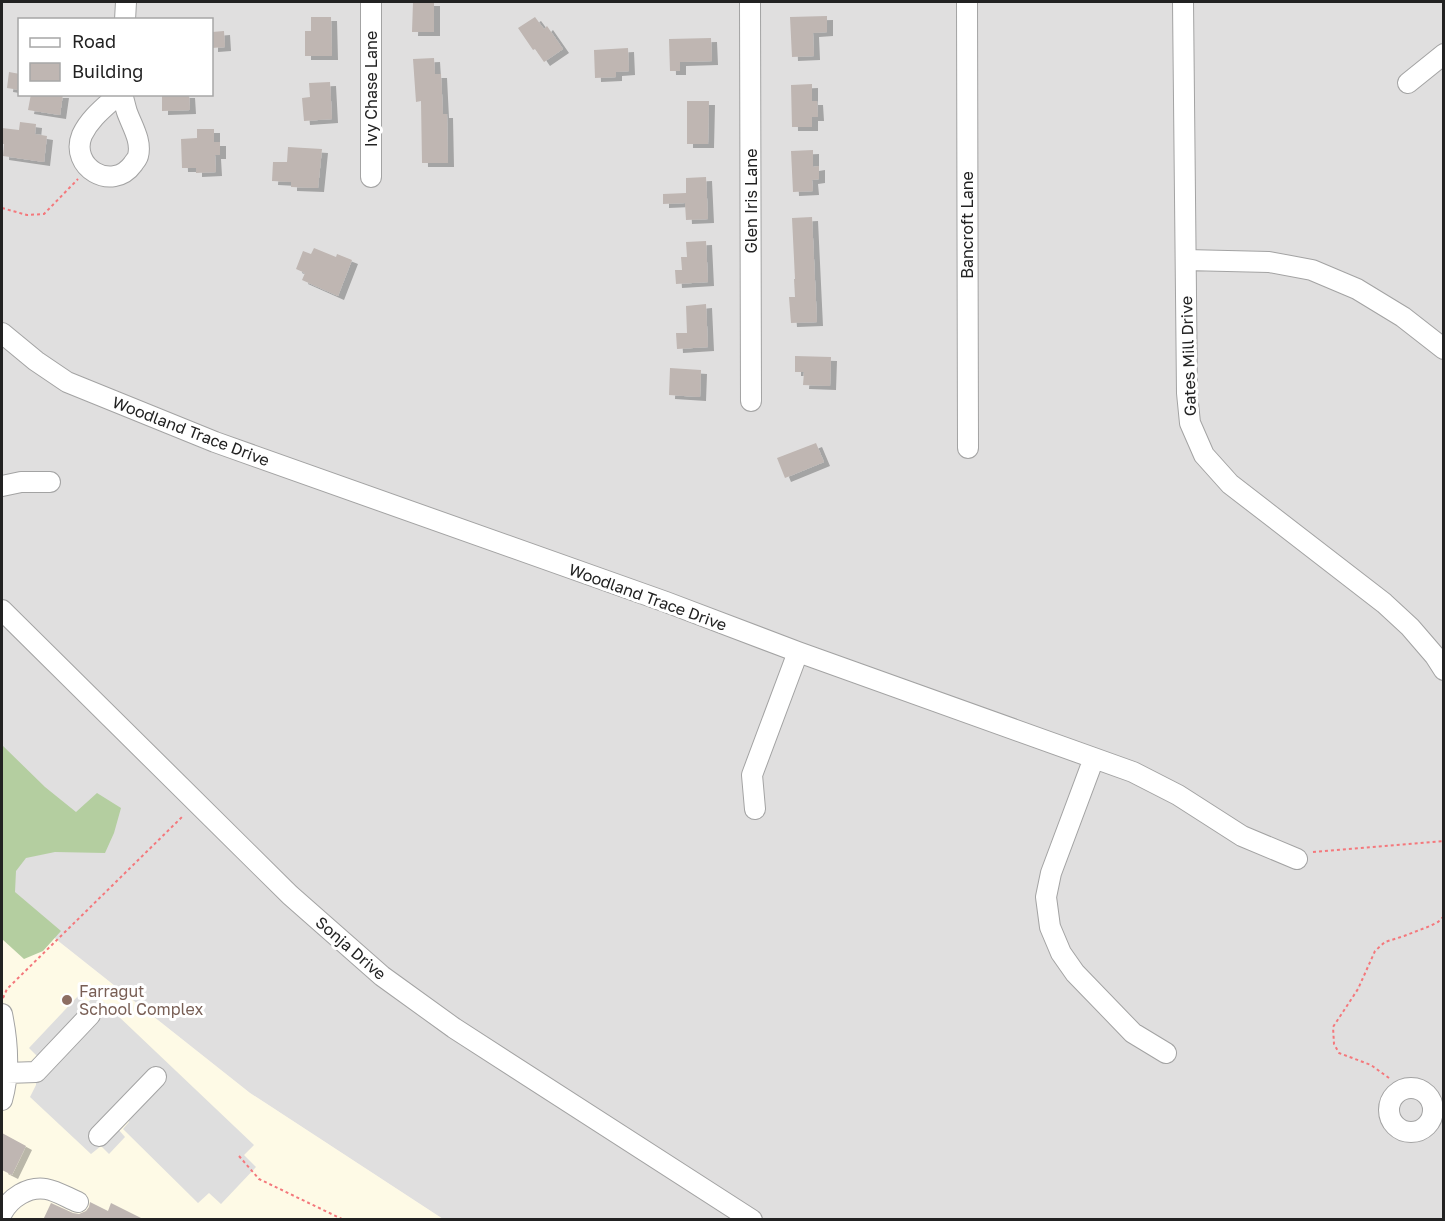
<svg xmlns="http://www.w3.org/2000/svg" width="1445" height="1221" viewBox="0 0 1445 1221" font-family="'Golos Text',sans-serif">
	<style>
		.residential { fill: #e0dfdf; fill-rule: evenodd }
		.education { fill: #fefae6 }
		.forest { fill: #b4cea0 }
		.parking { fill: #dedede }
		.building { fill: #bfb6b2; filter: url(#shadow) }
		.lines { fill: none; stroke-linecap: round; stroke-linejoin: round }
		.minor-casing { stroke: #a3a3a3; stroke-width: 22 }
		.path { stroke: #f4787c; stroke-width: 2; stroke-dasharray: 3 3; stroke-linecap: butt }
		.minor { stroke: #fff; stroke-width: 20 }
		.education-dot { fill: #8d6e63; stroke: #fff; stroke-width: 2 }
		.labels { text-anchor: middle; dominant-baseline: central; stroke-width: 6; stroke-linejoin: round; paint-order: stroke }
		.street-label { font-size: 16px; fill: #222; stroke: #fff }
		.education-label { font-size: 16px; fill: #785e54; stroke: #fff; text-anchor: start }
	</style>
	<defs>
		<filter id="shadow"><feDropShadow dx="6" dy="4" stdDeviation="0" flood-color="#0004"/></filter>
	</defs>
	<rect width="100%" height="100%" fill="#f1ede9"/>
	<path class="residential" d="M2,2h1441v1217h-1000l-193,-126 -236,-187 -12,-6zM20,20h192v74h-192z"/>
	<path class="education" d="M2,900l12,6 236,187 193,126h-441z"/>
	<path class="forest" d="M2,745l43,42 31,25 21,-19 24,15 -7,25 -9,20 -50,-1 -29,6 -10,13 -1,21 46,39 -18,20 -19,8 -22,-20z"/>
	<path class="parking" d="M79,995l8,8 9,-8 158,150 -10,10 12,12 -35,37 -12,-11 -11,10 -75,-74 6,-7v-3l-11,10 7,8 -16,17 -8,-8 -10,8 -61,-57 6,-12 1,-29 -8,-8z"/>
	<path class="building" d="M413,2h21v30h-22z
		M827,16v16l-14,1 1,23 -22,1 -2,-40z
		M311,17h20l1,39h-27v-25h6z
		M535,17l9,12 3,-3 16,23 -19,13 -9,-13 -2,1 -15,-22z
		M224,31l1,16 -13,1v-16z
		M711,38l1,23 -32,1v9h-10l-1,-32z
		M628,48l1,23 -13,1v5l-21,1 -1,-28z
		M434,58l1,16h6l2,40h4l1,49h-26l-1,-62 -5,1 -3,-43z
		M9,72l11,2v16l-13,-2z
		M330,82l2,37 -28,2 -2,-23 8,-1 -1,-14z
		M812,84v17h5l1,16h-6v10h-20l-1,-42z
		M31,94h32l-3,21 -32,-5z
		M162,94h27l1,16 -28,1z
		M687,101h22l-1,43h-21z
		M20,122l16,2 -1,10 12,2 -3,26 -41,-6 1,-12h-2v-16l17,2z
		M197,129h17v13h6v13h-5l1,17 -20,1v-5h-14l-1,-29 16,-1z
		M288,147l34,2 -4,39 -27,-1v-5l-19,-1 1,-19h14z
		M813,150v17l6,-1v13l-7,1 1,11 -20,1 -2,-41z
		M706,177l2,42 -22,1 -1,-17 -22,1v-10l23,-1v-15z
		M812,217l5,105 -26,1 -2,-26h6l-1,-18h1l-3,-61z
		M706,241l2,41 -32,2 -1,-14h7l-1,-13h6l-1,-15z
		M314,248l22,9 1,-3 15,6 -14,36 -36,-16 3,-7 -9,-4 7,-18 8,3z
		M706,304l2,43 -31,2 -1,-16h11l-1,-27z
		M795,356l36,1 -1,29 -27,-1 1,-13h-9z
		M670,368l31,2 -1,27 -31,-2z
		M816,443l8,19 -39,16 -8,-20z
		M2,1133l24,13 -14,29 -10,-5z
		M90,1202l18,9 3,-8 34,17h-102l8,-17 22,10 6,1 7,-3 3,-4z"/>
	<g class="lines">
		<defs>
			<path id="minor" d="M750,2l1,399
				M967,2l1,446
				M1183,2l4,391 3,30 14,32 26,29 154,119 26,24 25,29 9,14
				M125,20l1,-18
				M1408,83l36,-29
				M119,94c-14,13 -29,24 -37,41 -13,32 30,58 51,29 1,-2 5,-6 5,-8 4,-15 -6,-30 -11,-44 -2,-6 -3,-12 -5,-18
				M371,177v-175
				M1186,260l83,2 43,8 45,19 46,28 41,32
				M2,333l34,28 31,21 148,60 451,160 132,50 335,120 45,23 64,41 55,23
				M2,486l19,-4h29
				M2,610l288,285 92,81 72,52 298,192
				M1094,758l-43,115 -5,24 4,30 11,26 14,20 58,60 33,20
				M755,809l-3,-34 46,-123
				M2,1014c6,29 8,58 0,86
				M7,1073l29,-1 54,-57
				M1389 1110a22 22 0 1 1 44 0a22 22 0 1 1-44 0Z
				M99,1136l57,-59
				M2,1213c8,-15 26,-27 44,-24 11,2 22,9 32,13"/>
		</defs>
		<use href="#minor" class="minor-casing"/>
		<path class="path" d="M2,208l25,7 17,-1 34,-35
			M1313,852l131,-11
			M3,998l4,-9 177,-174
			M1389,1078l-18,-13 -32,-12 -5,-9 -1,-17 25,-38 17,-38 10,-9 19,-6 26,-10 8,-4 6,-6
			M239,1156l20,23 85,41"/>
		<use href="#minor" class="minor"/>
	</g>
	<circle class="education-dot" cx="67" cy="1000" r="6"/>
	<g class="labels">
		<g class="street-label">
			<text transform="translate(371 89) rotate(-90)">Ivy Chase Lane</text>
			<text transform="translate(751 201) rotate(-90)">Glen Iris Lane</text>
			<text transform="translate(967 225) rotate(-90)">Bancroft Lane</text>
			<text transform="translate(1188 356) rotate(-92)">Gates Mill Drive</text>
			<text transform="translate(191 431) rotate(21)">Woodland Trace Drive</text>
			<text transform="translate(648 597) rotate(20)">Woodland Trace Drive</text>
			<text transform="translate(351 948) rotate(41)">Sonja Drive</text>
		</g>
		<g class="education-label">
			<text x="79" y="991">Farragut<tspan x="79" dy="18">School Complex</tspan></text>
		</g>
	</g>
	<rect width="1445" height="1221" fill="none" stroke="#222222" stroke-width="6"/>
	<rect x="18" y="18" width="195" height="78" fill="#ffffff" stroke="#a7a7a7" stroke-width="1.5"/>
	<rect x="30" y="38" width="30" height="9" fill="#ffffff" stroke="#a7a7a7" stroke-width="1.5"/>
	<text x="72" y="48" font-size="18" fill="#222222">Road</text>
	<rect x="30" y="63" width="30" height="18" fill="#bfb6b2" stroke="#a7a7a7" stroke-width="1.5"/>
	<text x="72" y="78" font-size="18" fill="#222222">Building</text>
</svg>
